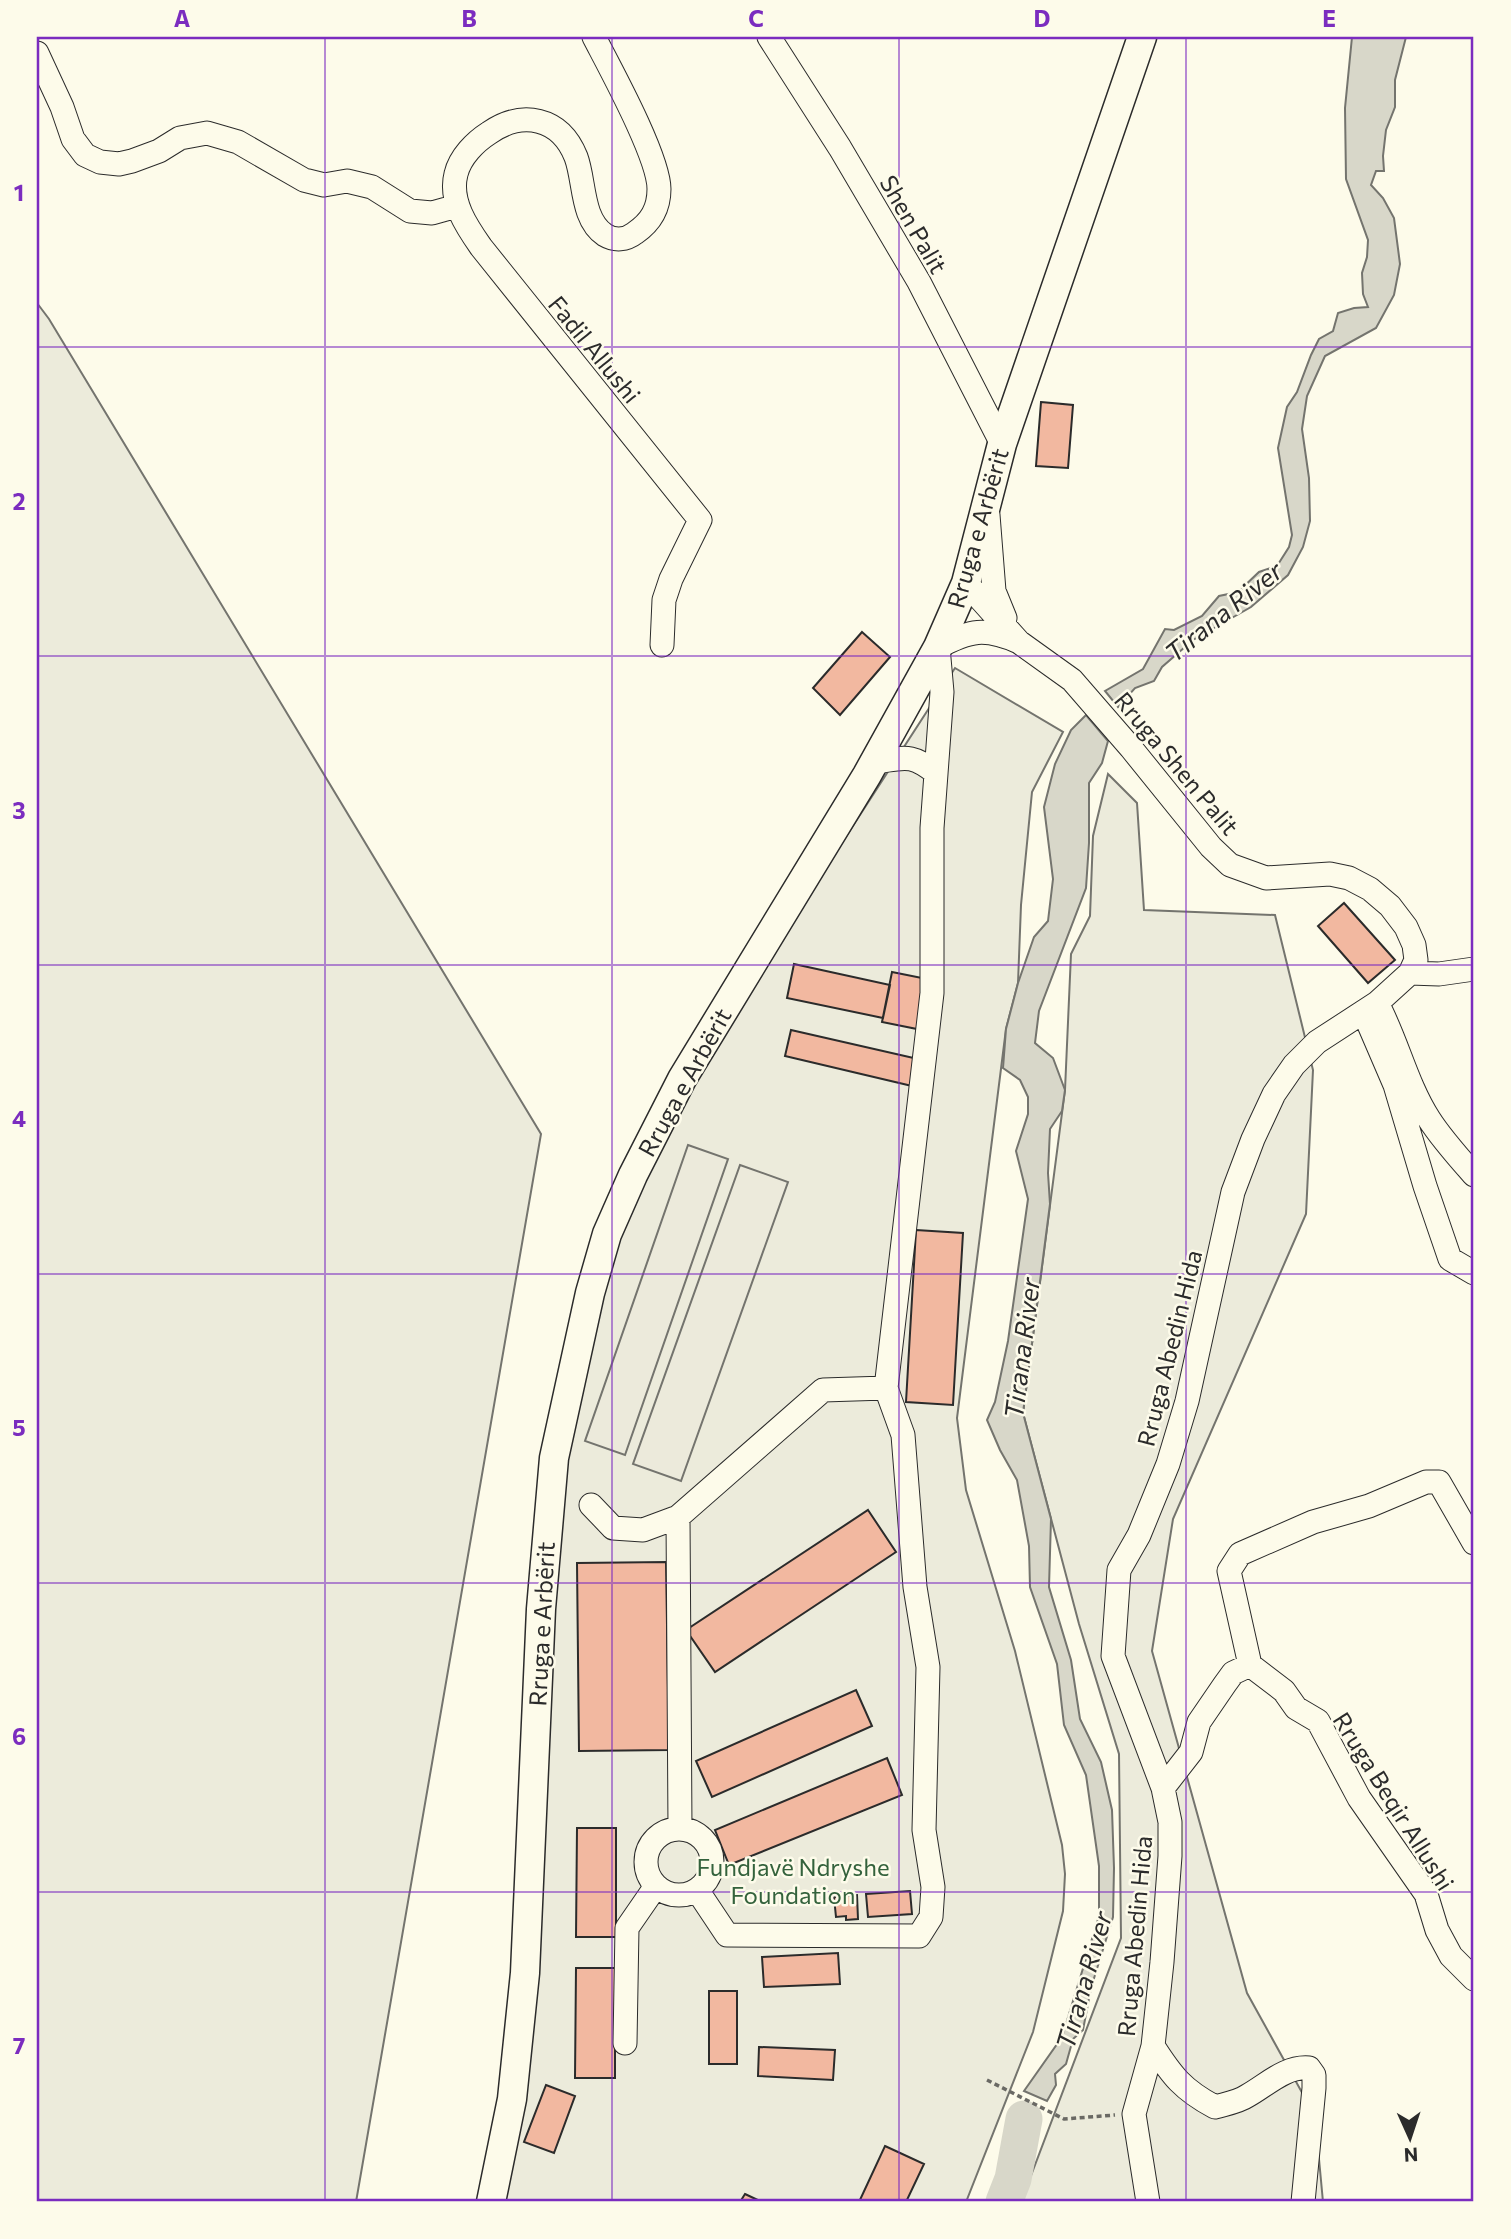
<svg xmlns="http://www.w3.org/2000/svg" width="1511" height="2239" viewBox="0 0 1511 2239" font-family="Commissioner,sans-serif">
	<style>
		.green { fill: #ecebdb; stroke: #74746e; stroke-width: 2 }
		.parking { fill: #eceadb; stroke: #74746e; stroke-width: 2 }
		.water { fill: #d8d7c9; stroke: #74746e; stroke-width: 2 }
		.lines { fill: none; stroke-linecap: round; stroke-linejoin: round }
		.river { stroke: #d8d7c9; stroke-width: 37 }
		.building { fill: #f2b8a0; stroke: #2b2b2b; stroke-width: 2 }
		.minor-casing { stroke: #2b2b2b; stroke-width: 25 }
		.major-casing { stroke: #2b2b2b; stroke-width: 31 }
		.path { stroke: #6a6964; stroke-width: 3.5; stroke-dasharray: 5 3.5; stroke-linecap: butt }
		.minor { stroke: #fdfbea; stroke-width: 23 }
		.major { stroke: #fdfbea; stroke-width: 28 }
		.grid { fill: none; stroke: #7b2cbf; stroke-width: 2; stroke-opacity: 0.55 }
		.labels { text-anchor: middle; dominant-baseline: central; stroke-width: 5; stroke-linejoin: round; paint-order: stroke }
		.street-label { font-size: 24px; fill: #2b2b2b; stroke: #fdfbea }
		.park-label { font-size: 24px; fill: #34623c; stroke: #fdfbea }
		.water-label { font-size: 26px; font-style: italic; fill: #2b2b2b; stroke: #fdfbea }
		.neatline { fill: none; stroke: #7b2cbf; stroke-width: 2.5 }
		.grid-label { font-size: 23px; text-anchor: middle; font-weight: bold; fill: #7b2cbf }
	</style>
	<rect width="100%" height="100%" fill="#fdfbea"/>
	<path class="green" d="M37,303l12,16 492,815 -185,1068h-319z
		M955,668l108,64 -31,60 -11,113 -3,78 -12,46 -49,389 9,72 49,161 47,194 3,29 -2,37 -30,121 -67,170h-478l25,-177 45,-567 45,-186 77,-169 79,-132z
		M1108,774l29,29 7,107 131,5 38,155 -7,144 -133,305 -21,132 95,342 68,123 8,86h-302l100,-264 -2,-184 -40,-130 -56,-211 42,-323 6,-136 19,-38 3,-80z"/>
	<path class="parking" d="M688,1145l40,14 -103,296 -40,-14z
		M740,1165l48,17 -107,299 -48,-17z"/>
	<path class="water" d="M1352,37h54l-11,43v27l-9,23 -3,26 1,15h-8l-5,14 12,13 11,20 6,46 -6,31 -18,33 -51,28 -18,40 -5,33 7,49 1,43 -7,26 -15,28 -37,32 -58,33 -31,27 -8,14 -19,7 -17,19 -13,-16 38,-22 22,-40 9,1 28,-14 17,-20 19,-4 21,-20 18,-6 12,-19 3,-12 -14,-87 9,-41 10,-15 14,-37 8,-16 14,-8 5,-18 16,-5 14,-1 -5,-13 -1,-21 5,-16 1,-17 -22,-61 -1,-71z
		M1086,715l22,26 -6,22 -13,20v60l-3,45 -47,123 -4,32 18,15 12,32 -3,21 -12,18 -2,44 2,31 -27,209 28,106 -2,68 22,73 9,59 21,43 11,48 2,58 -1,49 -22,71 -8,42 -10,9 -7,25 -11,10 1,11 -9,16 -23,-10 38,-54 37,-121v-50l-13,-91 -22,-50 -7,-61 -27,-77 -1,-41 -12,-66 -17,-30 -13,-30 8,-18 13,-61 20,-142 -12,-48 12,-37v-17l-8,-17 -17,-12 3,-39 12,-46 16,-46 14,-16 5,-42 -9,-72 11,-43 16,-34z"/>
	<g class="lines">
		<path class="river" d="M1004,2202l9,-23 11,-60"/>
	</g>
	<path class="building" d="M1041,402l32,3 -5,63 -32,-2z
		M862,632l28,25 -50,58 -27,-27z
		M1344,903l51,57 -27,23 -50,-57z
		M794,964l96,21 -7,33 -96,-20z
		M892,972l35,7 -10,50 -35,-7z
		M791,1030l127,29 -6,27 -127,-30z
		M916,1230l47,3 -10,172 -47,-3z
		M868,1510l28,42 -181,120 -29,-42z
		M666,1562l3,188 -90,1 -2,-188z
		M856,1690l16,36 -160,71 -16,-36z
		M887,1758l15,37 -173,70 -14,-35z
		M577,1828h39v109h-40z
		M910,1891l2,23 -44,3 -2,-23z
		M857,1895l1,24 -12,1v-4l-10,1 -2,-20z
		M838,1953l2,31 -76,3 -2,-30z
		M576,1968h39v110h-40z
		M709,1991h28v73h-28z
		M759,2047l76,3 -2,30 -75,-4z
		M546,2085l29,11 -21,57 -30,-11z
		M885,2146l39,18 -18,38h-47z
		M745,2194l17,8h-22z"/>
	<g class="lines">
		<defs>
			<path id="minor" d="M594,37c16,31 65,120 65,152 0,20 -8,33 -24,44 -9,7 -20,8 -30,2 -24,-16 -20,-54 -29,-78 -16,-40 -54,-47 -87,-24 -14,9 -29,24 -33,41 -7,27 11,53 25,73l219,273 -29,59 -7,21 -2,45
				M769,37l71,111 79,134 83,162
				M37,53l25,54 11,32 12,16 15,7 19,2 13,-3 27,-10 21,-13 27,-5 31,9 66,38 20,5 23,-4 25,6 38,24 22,2 25,-7
				M988,515l6,76 11,27
				M966,583l53,59 53,38 59,68 80,99 19,18 36,13 64,-4 19,4 21,11 20,17 16,21 8,18 2,15 -6,13 -33,30 -60,39 -23,23 -20,29 -21,45 -20,53 -46,209 -19,63 -29,71 -20,35 -6,86 50,132 7,34v34l-8,106 -9,84 -19,68 14,88
				M875,762c30,-4 36,-9 61,11
				M1410,973l29,1 35,-5
				M1377,1003c20,37 29,80 52,116 12,19 30,39 45,56
				M1364,1013l31,72 30,101 25,73 24,14
				M591,1505l22,23 30,2 35,-13 145,-127 63,-2 46,-395v-165l10,-136 -4,-45c32,-17 47,-20 81,-5
				M678,1517l2,312
				M1250,1665l-21,-94 11,-17 73,-32 56,-16 57,-24h13l35,61
				M1163,1788l28,-36 8,-30 26,-38 8,-11 17,-8 34,26 12,17 22,13 41,77 67,96 11,36 14,26 23,23
				M646 1862a33 33 0 1 1 66 0a33 33 0 1 1-66 0Z
				M697,1890l30,45 192,1 12,-19 2,-30 -9,-57 4,-163 -13,-80 -12,-152 -17,-47
				M625,2043l2,-115 29,-42
				M1153,2046c19,30 30,44 62,61 10,-3 23,-5 32,-11 20,-11 38,-30 62,-28l5,7v13l-11,114"/>
			<path id="major" d="M491,2202l21,-103 13,-126 16,-364 13,-151 36,-165 17,-59 26,-59 49,-96 185,-304 71,-128 28,-64 36,-139 140,-407"/>
		</defs>
		<use href="#minor" class="minor-casing"/>
		<use href="#major" class="major-casing"/>
		<path class="path" d="M987,2080l77,39 51,-4"/>
		<use href="#minor" class="minor"/>
		<use href="#major" class="major"/>
	</g>
	<path class="grid" d="M325,37v2165M612,37v2165M899,37v2165M1186,37v2165M37,347h1437M37,656h1437M37,965h1437M37,1274h1437M37,1583h1437M37,1892h1437"/>
	<g class="labels">
		<g class="street-label">
			<text transform="translate(914 224) rotate(60)">Shen Palit</text>
			<text transform="translate(595 349) rotate(51)">Fadil Allushi</text>
			<text transform="translate(977 528) rotate(-74)">Rruga e Arbërit</text>
			<text transform="translate(1177 763) rotate(50)">Rruga Shen Palit</text>
			<text transform="translate(684 1082) rotate(-61)">Rruga e Arbërit</text>
			<text transform="translate(1169 1348) rotate(-76)">Rruga Abedin Hida</text>
			<text transform="translate(541 1624) rotate(-87)">Rruga e Arbërit</text>
			<text transform="translate(1394 1801) rotate(58)">Rruga Beqir Allushi</text>
			<text transform="translate(1134 1936) rotate(-85)">Rruga Abedin Hida</text>
		</g>
		<g class="park-label">
			<text x="793" y="1866">Fundjavë Ndryshe<tspan x="793" dy="28">Foundation</tspan></text>
		</g>
		<g class="water-label">
			<text transform="translate(1223 611) rotate(-39)">Tirana River</text>
			<text transform="translate(1021 1348) rotate(-83)">Tirana River</text>
			<text transform="translate(1083 1980) rotate(-74)">Tirana River</text>
		</g>
	</g>
	<rect width="1511" height="2239" fill="none" stroke="#fdfbea" stroke-width="77"/>
	<g transform="translate(1410 2138) rotate(177)" stroke="#fdfbea" stroke-width="5" paint-order="stroke">
	<path d="M0-5L12 26L0 18L-12 26Z" fill="#2b2b2b"/>
	<text y="-10" font-size="19" font-weight="bold" text-anchor="middle" fill="#2b2b2b">N</text>
	</g>
	<rect x="38" y="38" width="1434" height="2162" class="neatline"/>
	<g class="grid-label">
		<text x="182" y="27">A</text>
		<text x="469" y="27">B</text>
		<text x="756" y="27">C</text>
		<text x="1042" y="27">D</text>
		<text x="1329" y="27">E</text>
		<text x="19" y="201">1</text>
		<text x="19" y="510">2</text>
		<text x="19" y="819">3</text>
		<text x="19" y="1127">4</text>
		<text x="19" y="1436">5</text>
		<text x="19" y="1745">6</text>
		<text x="19" y="2054">7</text>
	</g>
</svg>
